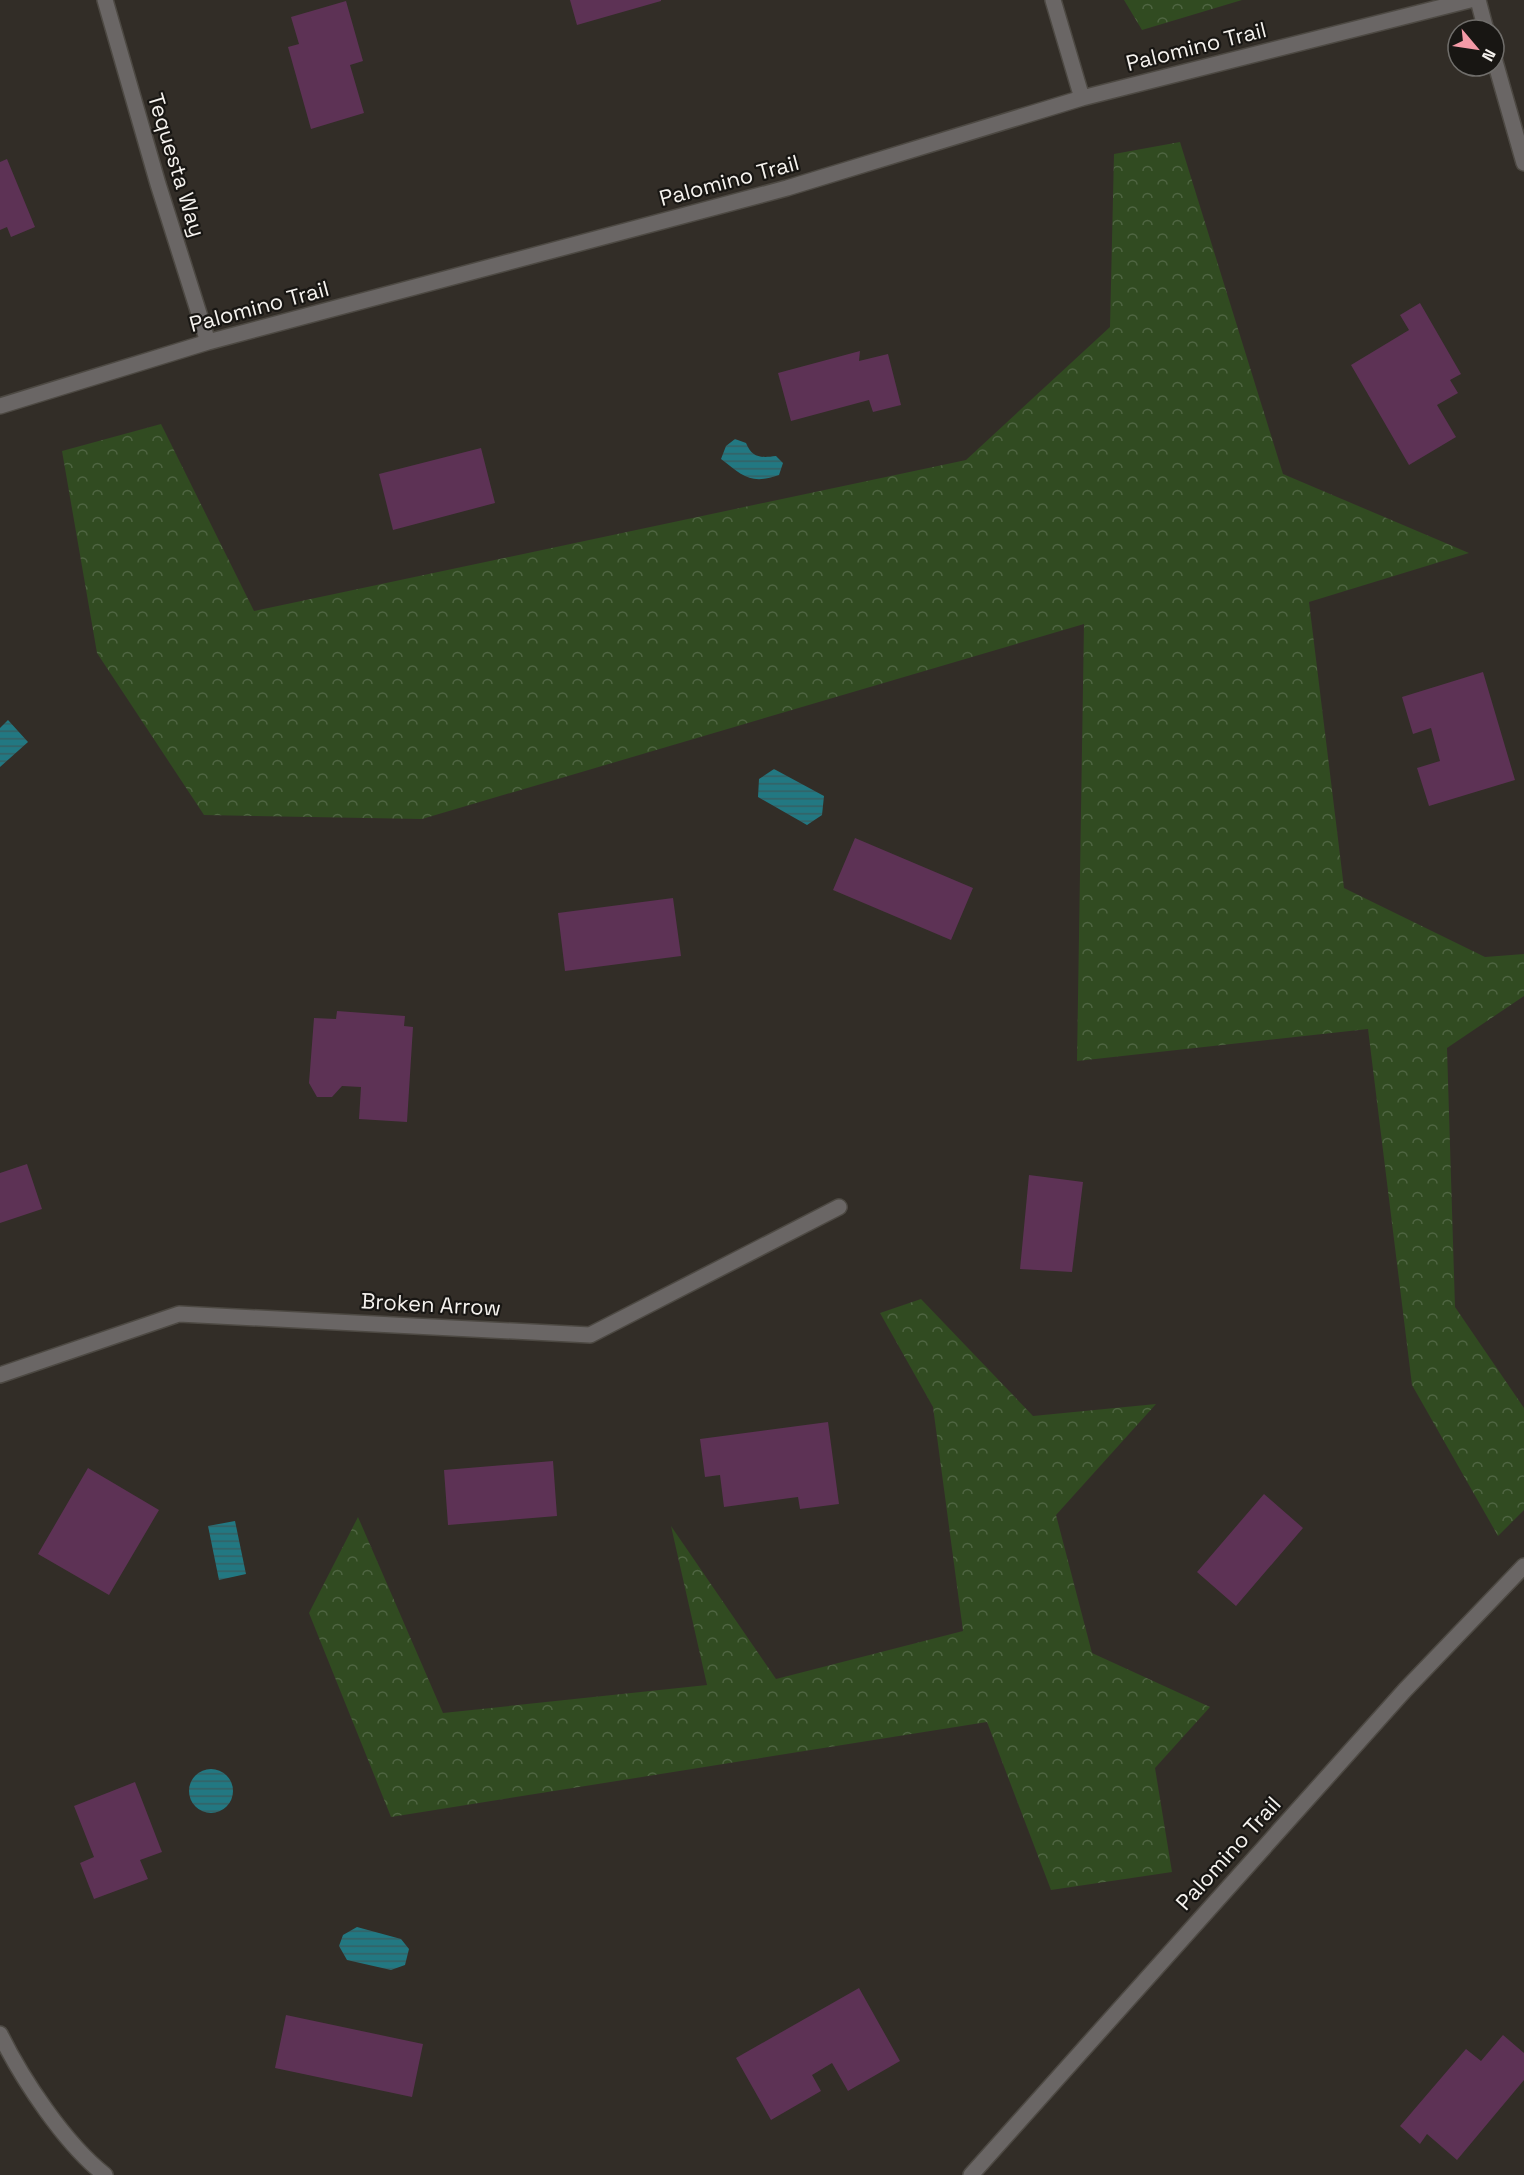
<svg xmlns="http://www.w3.org/2000/svg" width="1524" height="2175" viewBox="0 0 1524 2175" font-family="'Space Grotesk',sans-serif">
	<style>
		.forest { fill: url(#forest-crowns) }
		.water { fill: url(#water-rules) }
		.building { fill: #5d3255 }
		.lines { fill: none; stroke-linecap: round; stroke-linejoin: round }
		.minor-casing { stroke: #4d4943; stroke-width: 18 }
		.minor { stroke: #6a6665; stroke-width: 15 }
		.labels { text-anchor: middle; dominant-baseline: central; stroke-width: 4.5; stroke-linejoin: round; paint-order: stroke }
		.street-label { font-size: 22px; fill: #f5f2ee; stroke: #181613 }
	</style>
	<defs>
		<pattern id="forest-crowns" width="20" height="18" patternUnits="userSpaceOnUse" patternTransform="scale(1.5)"><rect width="20" height="18" fill="#314b21"/><path d="M2 6a3 3 0 1 1 6 0M12 15a3 3 0 1 1 6 0" fill="none" stroke="#4f6542"/></pattern>
		<pattern id="water-rules" width="6" height="5" patternUnits="userSpaceOnUse" patternTransform="scale(1.5)"><rect width="6" height="5" fill="#227882"/><path d="M0 2.5h6" fill="none" stroke="#366064"/></pattern>
	</defs>
	<rect width="100%" height="100%" fill="#322d27"/>
	<path class="forest" d="M1124,0h118l-100,30z
		M1180,142l103,332 186,79 -160,49 35,286 141,69 39,-3v42l-77,52 8,259 69,101v102l-26,26 -86,-151 -44,-356 -291,32 7,-437 -662,195 -218,-4 -107,-162 -35,-202 99,-27 93,187 712,-151 144,-133 4,-173z
		M921,1299l112,117 123,-12 -100,111 36,138 118,54 -55,61 17,104 -121,18 -64,-168 -596,95 -82,-204 49,-96 85,196 264,-28 -36,-159 105,153 187,-48 -30,-224 -53,-94z"/>
	<path class="water" d="M735,439l11,4c6,15 15,15 30,13l7,7 -4,12c-28,10 -36,1 -58,-16l5,-13z
		M8,720l20,22 -28,25v-39z
		M774,769l50,27 -2,19 -15,10 -49,-28 1,-18z
		M235,1521l11,53 -27,6 -11,-54z
		M189 1791a22 22 0 1 1 44 0a22 22 0 1 1-44 0Z
		M357,1927l44,12 8,10 -4,16 -14,5 -44,-10 -8,-14 4,-11z"/>
	<path class="building" d="M570,0h91v1l-84,24z
		M346,1l17,60 -13,4 14,48 -53,16 -23,-82 11,-3 -8,-27z
		M7,159l28,68 -24,10 -4,-10 -7,3v-68z
		M1420,303l41,71 -11,6 8,13 -21,12 19,32 -47,28 -58,-100 58,-35 -9,-15z
		M860,351l-1,10 29,-7 13,51 -28,7 -4,-12 -78,21 -13,-48z
		M481,448l14,55 -102,27 -14,-56z
		M1483,672l32,108 -86,26 -12,-38 23,-7 -9,-33 -18,6 -11,-37z
		M855,838l118,50 -22,52 -118,-50z
		M673,898l8,58 -116,15 -7,-58z
		M337,1011l68,5 -1,10 9,1 -6,95 -48,-3 2,-32 -19,-1 -10,11h-15l-8,-14 5,-65 22,1z
		M27,1164l15,45 -42,14v-50z
		M1029,1175l54,7 -11,90 -52,-3z
		M828,1422l11,82 -39,5 -2,-12 -74,10 -4,-32 -15,2 -5,-38z
		M553,1461l4,55 -109,9 -4,-55z
		M88,1468l71,42 -50,85 -71,-41z
		M1264,1494l39,34 -67,78 -39,-34z
		M135,1782l27,70 -22,8 8,19 -54,20 -14,-36 14,-6 -20,-51z
		M859,1988l41,73 -52,30 -16,-28 -20,12 9,16 -50,29 -35,-62z
		M286,2015l137,29 -11,53 -137,-29z
		M1503,2035l21,18v27l-67,80 -30,-26 -7,10 -20,-18 66,-77 15,12z"/>
	<g class="lines">
		<defs>
			<path id="minor" d="M105,0l53,184 50,158
				M1053,0l29,98
				M1478,0l8,30
				M1494,58l30,105
				M0,406l208,-64 579,-154 295,-90 388,-98
				M0,1375l179,-61 411,21 249,-128
				M0,2034c22,45 65,110 105,141
				M971,2175l434,-485 119,-124"/>
		</defs>
		<use href="#minor" class="minor-casing"/>
		<use href="#minor" class="minor"/>
	</g>
	<g class="labels">
		<g class="street-label">
			<text transform="translate(1196 46) rotate(-14)">Palomino Trail</text>
			<text transform="translate(177 165) rotate(73)">Tequesta Way</text>
			<text transform="translate(729 180) rotate(-15)">Palomino Trail</text>
			<text transform="translate(259 306) rotate(-15)">Palomino Trail</text>
			<text transform="translate(431 1304) rotate(3)">Broken Arrow</text>
			<text transform="translate(1228 1853) rotate(-48)">Palomino Trail</text>
		</g>
	</g>
	<g transform="translate(1476 48) rotate(119)"><circle r="28" fill="#181613" stroke="#706e6b" stroke-width="1.5"/>
	<path d="M0-4.5L10 22L0 15L-10 22Z" fill="#f49aa7"/>
	<text y="-9" font-size="16" font-weight="bold" text-anchor="middle" fill="#f5f2ee">N</text>
	</g>
</svg>
